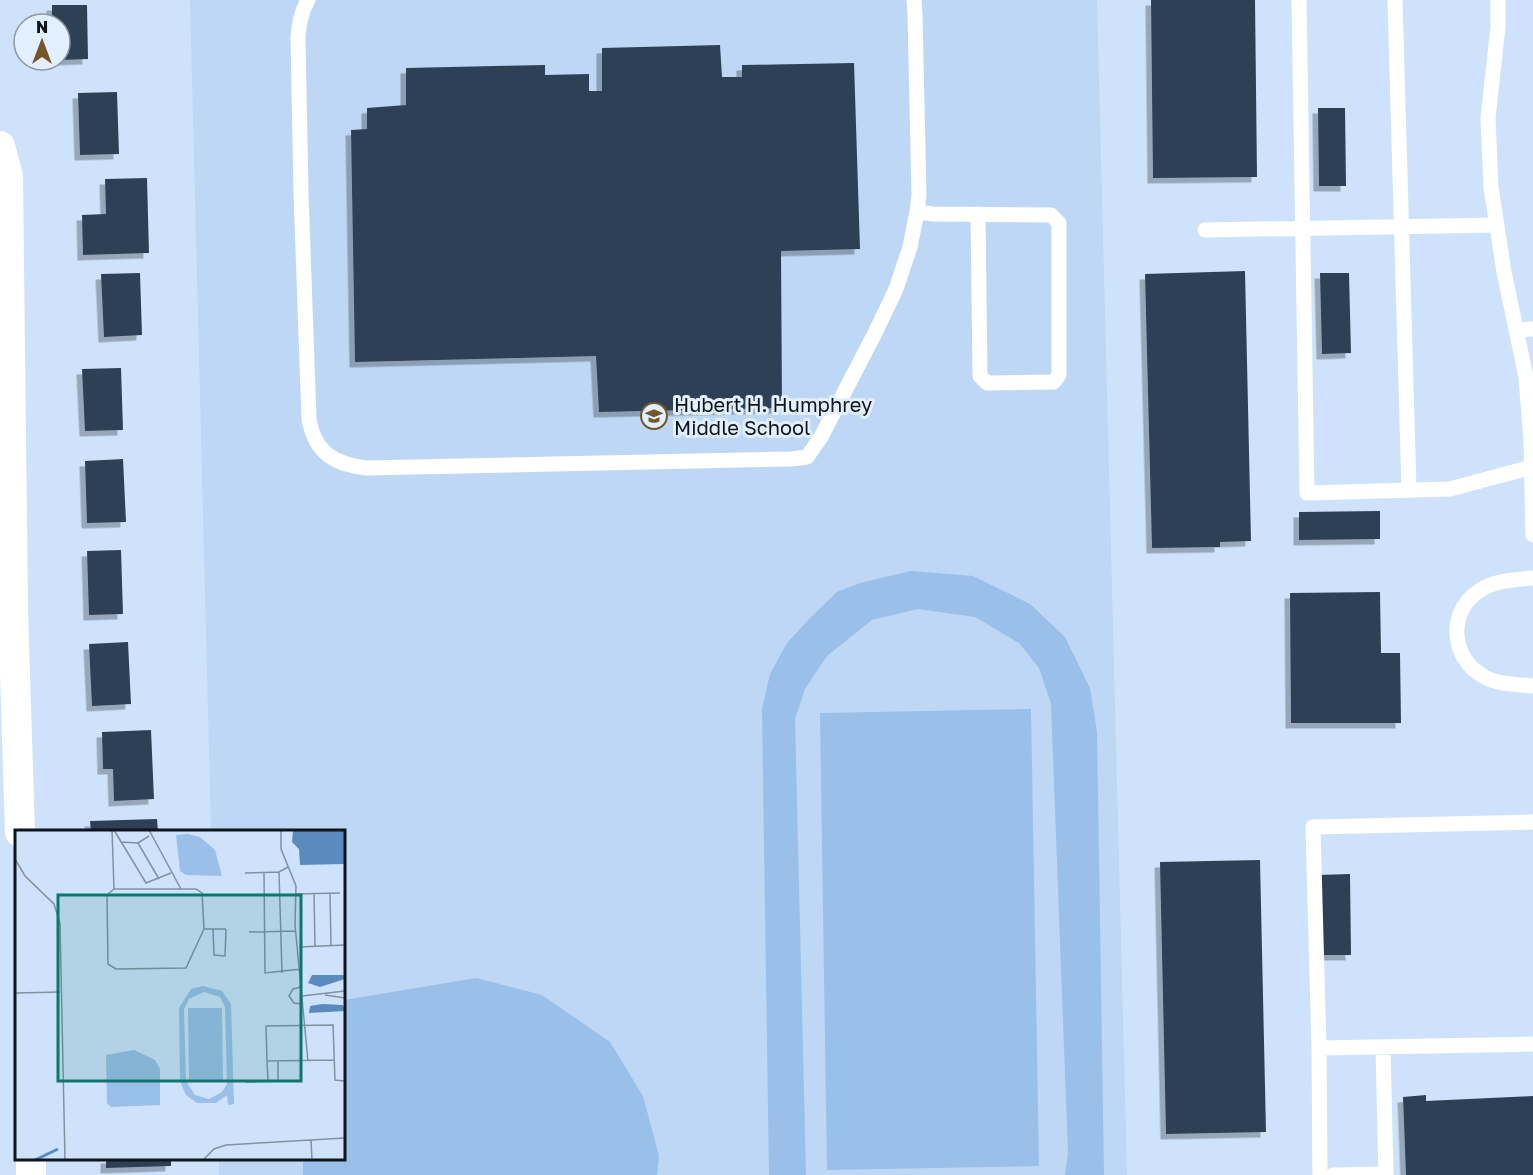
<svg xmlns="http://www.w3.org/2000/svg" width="1533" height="1175" viewBox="0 0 1533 1175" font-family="'Golos Text',sans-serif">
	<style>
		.built { fill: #bdd7f5 }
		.green { fill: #9abfe8 }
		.building { fill: #2f4154; filter: url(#shadow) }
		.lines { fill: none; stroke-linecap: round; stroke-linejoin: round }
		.service { stroke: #fff; stroke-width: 15 }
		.minor { stroke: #fff; stroke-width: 30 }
		.labels { text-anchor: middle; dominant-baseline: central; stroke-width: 6; stroke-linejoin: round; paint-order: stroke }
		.poi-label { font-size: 20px; fill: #0d151d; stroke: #e2effe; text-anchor: start }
		.inset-river { fill: none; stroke: #5b8abe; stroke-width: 3 }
		.inset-road { fill: none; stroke: #8191a2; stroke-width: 1.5 }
		.view { fill: #0f766e; fill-opacity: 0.15; stroke: #0f766e; stroke-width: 3 }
		.inset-edge { fill: none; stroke: #0d151d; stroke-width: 3 }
	</style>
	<defs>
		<filter id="shadow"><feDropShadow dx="-5.5" dy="5.5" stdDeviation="0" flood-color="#0004"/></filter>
	</defs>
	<rect width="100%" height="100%" fill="#cee3fb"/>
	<path class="built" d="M190,0h907l30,1175h-908v-16l125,-1v-326l-133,-1z"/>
	<path class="green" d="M911,571l62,5 57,28 35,33 25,51 7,44 7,443h-39l3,-22 -17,-449 -12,-36 -20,-25 -44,-26 -57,-8 -46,11 -45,36 -22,33 -10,30 11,456h-37l-7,-466 8,-35 17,-31 22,-24 28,-27 23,-9z
		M1031,709l8,457 -212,4 -7,-457z
		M476,978l66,17 68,47 33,54 16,60 -2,19h-354v-16l41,-1v-158z"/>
	<path class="building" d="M1151,0h104l2,177 -104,1z
		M52,5h35l1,54 -28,1v-36h-8z
		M720,45l2,32h20v-12l112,-2 6,186 -79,2 1,157 -183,4 -3,-56 -241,6 -4,-232 16,-1v-21l39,-3v-37l139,-3v10l44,-1v17h13v-43z
		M117,92l2,62 -39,1 -2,-62z
		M1318,108h27l1,78h-27z
		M147,178l2,75 -66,2 -1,-40 24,-1 -1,-35z
		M1245,271l6,270 -31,1v5l-68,1 -7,-274z
		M140,273l2,62 -38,2 -3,-63z
		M1320,273h29l2,80 -29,1z
		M121,368l2,62 -38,1 -3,-62z
		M123,459l3,63 -39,1 -2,-62z
		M1380,511v28l-81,1v-28z
		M121,550l2,64 -34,1 -2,-64z
		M1380,592l1,61h19l1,70h-110l-1,-130z
		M128,642l3,62 -39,2 -3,-62z
		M151,730l3,69 -40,2 -1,-32h-10l-1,-37z
		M157,819l1,13h-67l-1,-11z
		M1260,860l6,272 -100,2 -6,-272z
		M1350,874l1,81h-31l-2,-80z
		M1426,1095v6l107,-5v79h-127l-3,-78z
		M106,1158h65v8l-65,2z"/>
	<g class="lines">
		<path class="service" d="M308,0c-7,12 -9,23 -10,37l3,156 8,226c6,34 25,45 57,49l425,-9 16,-2 14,-20 54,-104 21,-44 14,-42 7,-35
			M914,0l1,15 4,180 -2,17 16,2 118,1 8,8v152l-5,7 -67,1 -7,-7 -2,-162
			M1299,0l8,493 143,-4 82,-22
			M1395,0l14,490
			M1498,0v27l-10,91 3,69 13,85 22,105 5,64 2,94
			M1205,230l292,-5
			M1516,330l17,-1
			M1533,578c-18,2 -39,2 -54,13 -32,21 -28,67 4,85 14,9 34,8 50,10
			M1533,822l-220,5 6,221 214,-4
			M1319,1048l1,127
			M1333,1175l53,-1 -3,-126"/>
		<path class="minor" d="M0,146l8,30 5,435 7,221
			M31,1158v17"/>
	</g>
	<defs>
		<symbol id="school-ring" viewBox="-11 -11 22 22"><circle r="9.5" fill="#e2effe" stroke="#75552b" stroke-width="1.5"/><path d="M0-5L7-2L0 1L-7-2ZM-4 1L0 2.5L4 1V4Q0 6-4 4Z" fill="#75552b"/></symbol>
	</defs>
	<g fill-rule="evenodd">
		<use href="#school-ring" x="639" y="401" width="30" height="30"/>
	</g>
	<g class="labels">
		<g class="poi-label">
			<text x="674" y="404">Hubert H. Humphrey<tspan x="674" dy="23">Middle School</tspan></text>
		</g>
	</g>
	<g transform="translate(15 830)">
		<rect width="330" height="330" fill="#cee3fb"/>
		<path d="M173,4l12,3 15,13 7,26 -36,-1 -6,-4 -4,-36zM188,156l19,5 9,13 3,100 -6,1 -1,-10 -11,8h-19l-11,-8 -6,-14 -1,-73 12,-19zM189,162l16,5 5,10 2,77 -5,8 -13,7 -14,-4 -9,-14 -2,-72 5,-10zM173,178h34l1,72 -34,1zM119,220l21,10 5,9v36l-49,2 -4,-4 -1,-48z" fill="#9abfe8" fill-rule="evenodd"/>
		<path d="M278,0h52v34l-45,1 -1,-16 -7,-7zM297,145h33v4l-25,8 -12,-4zM307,174l21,1 2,6 -36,2 1,-7z" fill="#5b8abe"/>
		<path class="inset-river" d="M20,330l23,-11"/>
		<path class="inset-road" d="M97,0l2,59M99,0l32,53 25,-10M134,0l32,59h15l6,4 2,36h21l1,1 -1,26 -11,-1 -1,-26M266,0v19l15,37 -1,39 13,136M105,12l18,1 11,-7M123,13l21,36M0,29l10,17 29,28 6,19 5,237M249,42l1,101 36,-4M264,42l3,101M230,43l34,-1 9,-5M166,59h-67l-7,6 1,69 8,5 70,-1 18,-39M299,63l1,54M315,63l1,53M281,64l44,-1M234,102l47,-1M284,117l46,-2M286,157l-8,2 -4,7 5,7 8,1M0,163l45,-1M310,165l20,3M287,166l43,-5M319,230l-67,1 -1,-35 67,-1 2,55 10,1M252,231l1,20M231,252l32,-1v-20M296,310l1,20M188,330l11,-11 12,-4 119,-7"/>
		<path class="view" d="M43,65h243v186h-243z"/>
		<rect width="330" height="330" class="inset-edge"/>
	</g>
	<g transform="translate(42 42)"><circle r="28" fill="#e2effe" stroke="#8d98a4" stroke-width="1.5"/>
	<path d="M0-4.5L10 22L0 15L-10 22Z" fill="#75552b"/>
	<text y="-9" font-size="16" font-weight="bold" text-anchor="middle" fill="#0d151d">N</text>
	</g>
</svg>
